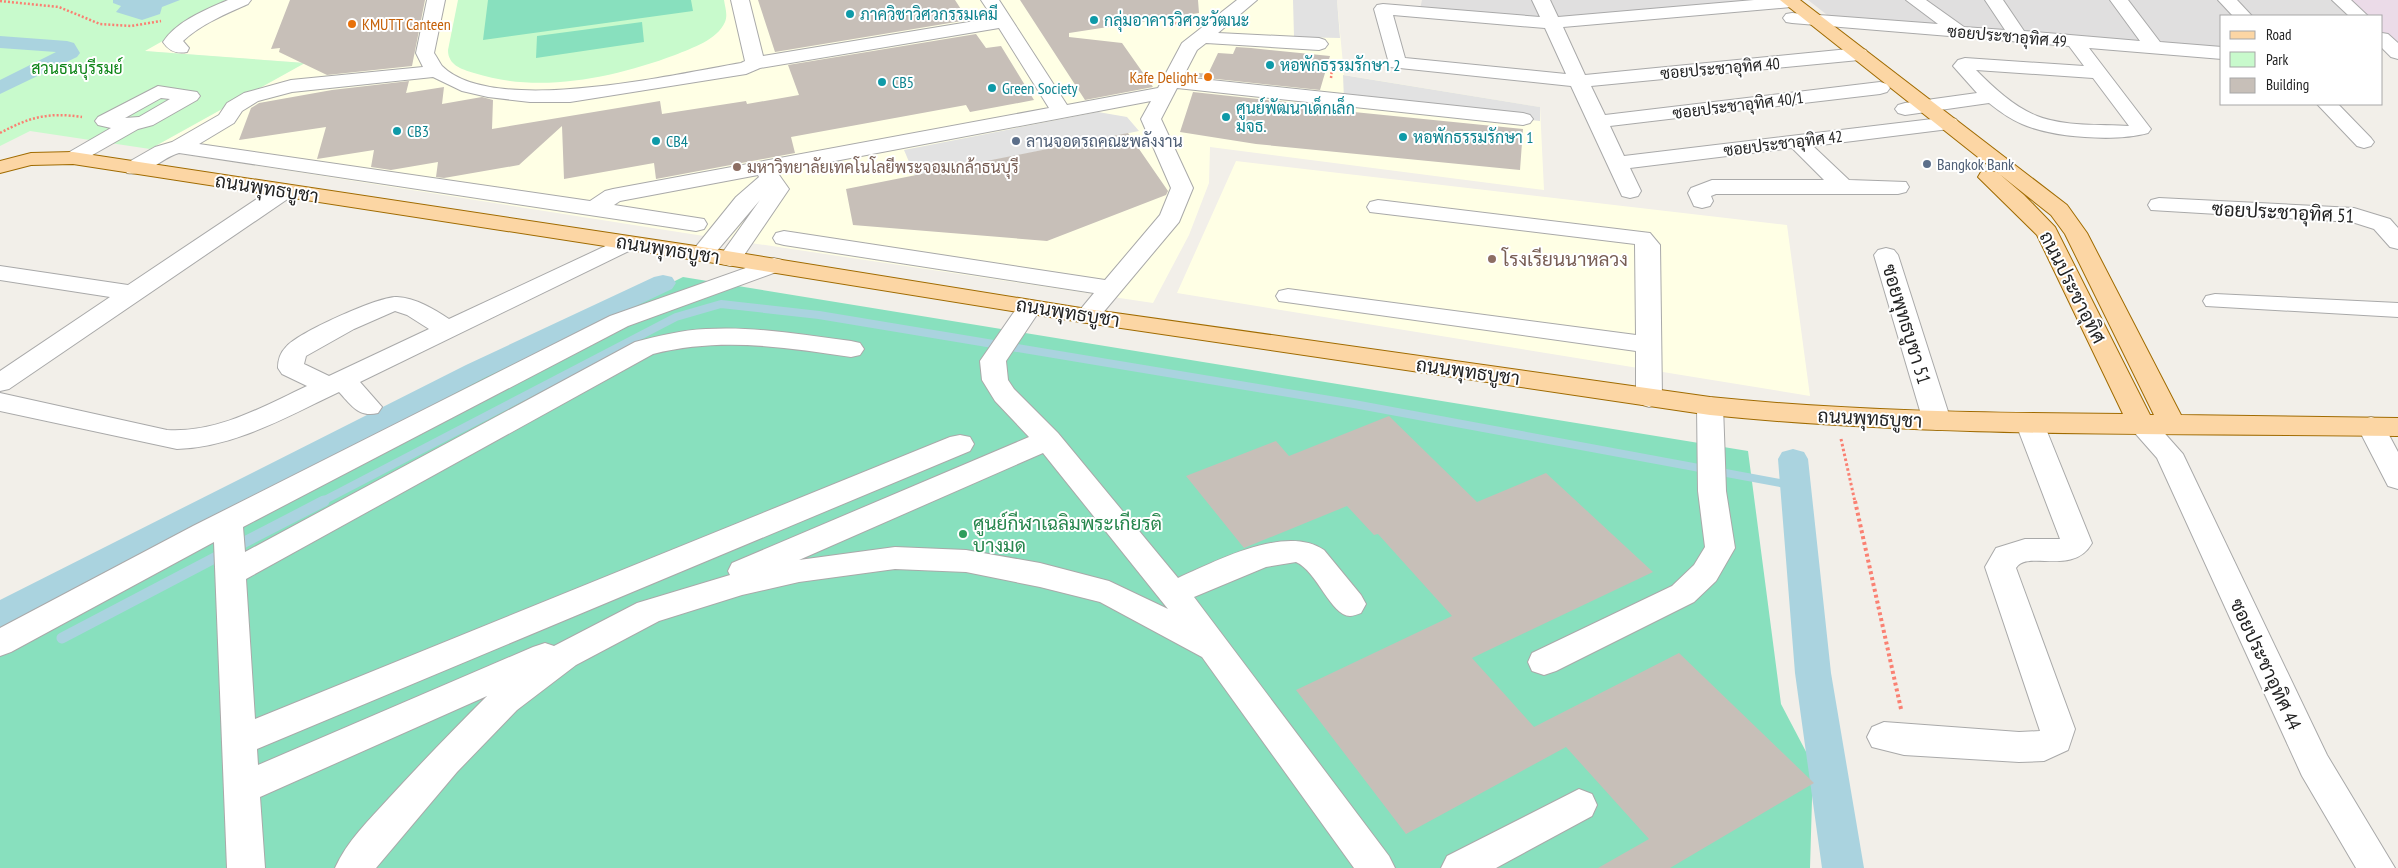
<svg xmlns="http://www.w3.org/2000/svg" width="2398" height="868" viewBox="0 0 2398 868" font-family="'PT Sans Narrow',Sarabun,sans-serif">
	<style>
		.residential { fill: #e0dfdf }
		.industrial { fill: #ebdbe8 }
		.education { fill: #ffffe5 }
		.park { fill: #c8facc }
		.pitch { fill: #88e0be }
		.parking { fill: #e2e2e2 }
		.water { fill: #aad3df }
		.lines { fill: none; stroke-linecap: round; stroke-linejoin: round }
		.stream-far1 { stroke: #aad3df; stroke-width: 8 }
		.stream { stroke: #aad3df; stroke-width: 11 }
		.canal { fill: #aad3df; fill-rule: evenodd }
		.building { fill: #c7bfb8 }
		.minor-casing { stroke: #a9a9a9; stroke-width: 2 }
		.major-casing { stroke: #a06b00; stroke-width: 2 }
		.path-far2 { stroke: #fa8072; stroke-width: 2.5; stroke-dasharray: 2 2; stroke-linecap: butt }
		.path-far1 { stroke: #fa8072; stroke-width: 3; stroke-dasharray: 2.5 2.5; stroke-linecap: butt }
		.path { stroke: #fa8072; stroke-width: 4; stroke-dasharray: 3 3; stroke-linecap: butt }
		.minor { fill: #fff; fill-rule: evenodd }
		.major { fill: #fcd6a4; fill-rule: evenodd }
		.culture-dot { fill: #0f9aa8; stroke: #fff; stroke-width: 2 }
		.food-dot { fill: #e8710a; stroke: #fff; stroke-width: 2 }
		.service-dot { fill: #5c6f8a; stroke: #fff; stroke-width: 2 }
		.education-dot { fill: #8d6e63; stroke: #fff; stroke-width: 2 }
		.leisure-dot { fill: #2e9e5b; stroke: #fff; stroke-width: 2 }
		.labels { text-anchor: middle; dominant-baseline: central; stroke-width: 4; stroke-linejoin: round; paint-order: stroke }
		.far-culture-label { font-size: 16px; fill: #0d838f; stroke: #fff; text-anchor: start }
		.far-food-label { font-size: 16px; fill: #c56008; stroke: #fff; text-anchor: start }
		.far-street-label { font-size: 16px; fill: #222; stroke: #fff }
		.far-park-label { font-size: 16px; fill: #0c8416; stroke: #fff }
		.far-service-label { font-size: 16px; fill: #4e5e75; stroke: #fff; text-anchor: start }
		.far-education-label { font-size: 16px; fill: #785e54; stroke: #fff; text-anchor: start }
		.street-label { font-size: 19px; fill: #222; stroke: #fff }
		.education-label { font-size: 19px; fill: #785e54; stroke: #fff; text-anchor: start }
		.leisure-label { font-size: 19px; fill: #27864d; stroke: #fff; text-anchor: start }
	</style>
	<rect width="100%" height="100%" fill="#f2efe9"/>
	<path class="residential" d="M1422,0h112l10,20 -124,-11z
		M1546,0h206l3,2 -199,18z
		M1808,0h100l39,28 -116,-10z
		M1920,0h69l21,31 -48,-2z
		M2002,0h109l35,44 -120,-11z
		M2126,0h97l15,16h-16v34l-62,-5z
		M2236,0h100l17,16h-102z"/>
	<path class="industrial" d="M2346,0h52v48l-16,-15v-17h-18z"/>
	<path class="education" d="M235,0h1102l7,75 196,32 4,83 -334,-43 -1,36 -20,52 -36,68 -462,-69 -541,-85 154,-86 -160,-12z
		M1236,161l551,64 23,171 -633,-103z"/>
	<path class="park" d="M0,0h235l-90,51 160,12 -155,86 -120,-18 -30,15z
		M458,0h266c1,7 4,15 1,22 -8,18 -33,26 -50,33 -62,23 -136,39 -201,18 -13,-4 -26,-8 -26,-23z"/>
	<path class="pitch" d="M488,0h203l2,11 -210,29z
		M642,22l2,20 -108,16 1,-22z
		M683,277l1065,174 33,253 32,61 -3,103h-1810v-251z"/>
	<path class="parking" d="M1293,0h44l3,38 -46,-1z
		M1343,75l197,32v14l-196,-21z
		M1098,112l29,5 12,14 -224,45 -11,-26z"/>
	<path class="water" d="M113,0h67l-18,7 -2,7 -18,6 -26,-8 5,-6 -8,-3z"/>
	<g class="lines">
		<path class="stream-far1" d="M321,502l355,-185 45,-13 98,11 535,89 442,82"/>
		<path class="stream" d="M235,547l89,-46
			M62,638l162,-85"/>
		<path class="canal" d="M0,36l67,5 7,2 6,10 -3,4 -77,37v-14l56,-28 -56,-4z
			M663,275l9,2 4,6 -4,6 -186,88 -474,248 -12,4v-29l466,-235 188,-88z
			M1793,449l11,3 4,7 23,214 33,195h-42l-27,-195 -17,-214 4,-7z"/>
	</g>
	<path class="building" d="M290,0h135l-13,66 -85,9 -48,-23 1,-4 -9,1z
		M758,0h197l13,20 -193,32z
		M1020,0h178l1,13 -130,20v4l53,6 31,44 -68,13z
		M976,34l10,14 15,-2 33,54 -64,12 -4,-7 -175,32 4,16 -139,26 -2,-16 -90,16 -2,-53 -43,39 -75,13 -8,-1 2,-15 -47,8 -20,-3 3,-17 -57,9 9,-32 -87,13 12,-32 8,-5 73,-13 77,-9 -3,12 38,-6 -2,17 40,-7 11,3 -1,29 168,-28 2,13 84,-13 1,3 52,-9 -11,-30z
		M1236,47l15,1 79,8 -10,34 -122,-13 1,-4 9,1 10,-21 15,1z
		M1193,92l122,13 -1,3 209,21 -3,41 -264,-26 -76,-12z
		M1128,133l40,58 -2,4 -119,46 -194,-16 -7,-36z
		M1389,416l88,86 69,-29 107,99 -181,86 62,69 145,-74 135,130 -144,85h-72l51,-29 -83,-92 -160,87 -110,-144 156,-74 -74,-82 -4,1 -27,-29 -103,42 -58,-72 90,-35 13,15z"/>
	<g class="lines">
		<defs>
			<path id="minor" d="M228,0h23l-3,4c-22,10 -47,20 -65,37l6,7 -2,4c-11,2 -18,-1 -24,-10 14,-21 42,-32 65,-42z
				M427,0h18l-11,53c3,4 5,9 8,13 51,51 234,8 299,-3l4,-2 -14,-61h18l14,56 230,-38 -12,-18h18l68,105 91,-17 24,-45 55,-43h20l-39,33 101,5 6,2 3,4 -3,4 -6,2 -113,-7 -9,7 -14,27 340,36 7,2 3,4 -3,4 -7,2 -346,-37 -16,31 32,69 -14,34 -83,99 -9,2 -9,-2 -3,-5 19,-23 -310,-48 -8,-2 -3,-5 3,-5 8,-2 321,49 55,-65 11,-27 -30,-69 10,-18 -374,71 12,17 -51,75 -8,2 -8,-2 -4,-5 42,-59 -50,59 -8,2 -8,-2 -4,-5 46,-57 23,-20 -1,-2 -138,26 -6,4 90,14 3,5 -3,5 -8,2 -517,-78c-18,5 -32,24 -52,20l-3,-5 3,-5 28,-16 17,-5 47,-27 8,-12 17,-10 47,-13 132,-13 -7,-14zM999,28l50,80 -436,81 -8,2 -15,10 -391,-57 35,-21 8,-12 16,-10 34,-9 141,-15 29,14 26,6 42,5h40l176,-28 14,-6z
				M1532,0h18l8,17 196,-17h44l2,2 -3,4 -6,1 -228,20 22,48 274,-27 7,2 2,4 -2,4 -7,2 -268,26 14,29 275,-33 7,2 3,4 -3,4 -7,2 -270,32 14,30 325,-39 7,2 3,4 -3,4 -7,2 -136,17 36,34 57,2 3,5 -3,5 -8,2h-182l-5,2 2,5 -3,5 -8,2 -8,-2 -6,-13 3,-5 21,-8h112l-32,-32 -162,20 11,23 -3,5 -8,2 -8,-2 -51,-110 -181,-19 -16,-58 3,-4 6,-1 157,13zM1393,15l152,13 21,46 -161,-16z
				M1906,0h20l38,27 41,3 -20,-30h18l21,31 116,10 -30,-41h18l32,42 62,5v12l-133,-11 62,81 -3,4c-32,9 -95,5 -126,-9 -12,-5 -23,-13 -33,-21l-84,12 -7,-2 -3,-4 3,-4 7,-2 72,-10 -24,-27 5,-6 7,-2 119,8 -15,-20 -277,-23 -6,-1 -3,-4 3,-4 6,-1 146,11zM1976,70l117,8 36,48c-29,-2 -64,1 -92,-10 -23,-9 -43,-28 -61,-46z
				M2218,0h19l15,16h-19z
				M2332,0h19l17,16h-19z
				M2382,33l6,1 10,9v16l-7,-2 -9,-9z
				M158,86l39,6 3,4 -3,4 -44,25 -15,4 -58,33 -7,2 -7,-2 -4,-4 4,-4 45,-26 -13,-3 -3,-4 3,-4zM161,98l9,1 -31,18 -14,1z
				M2317,104h21l33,34 3,4 -3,4 -7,2 -7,-2z
				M284,184l8,2 3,5 -3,5 -283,193 -9,2v-20l110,-74 -110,-17v-14l128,19 148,-99z
				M2159,198l195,10 36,11 8,9v21l-8,-2 -16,-18 -22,-7 -201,-12 -3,-5 3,-5z
				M1378,200l272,33 10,12 2,153 -4,6 -9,3 -9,-3 -4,-6v-47l-357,-50 -3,-5 3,-5 9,-2 348,46 -1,-91 -265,-32 -3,-5 3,-5z
				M627,236l8,2 4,5 -4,5 -275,134 22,25 -4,6c-19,5 -27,-8 -39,-21 -51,24 -103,55 -162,57l-177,-38v-18l167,37c51,3 95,-23 140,-44l-25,-12 -4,-6c0,-8 2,-15 8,-21 11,-14 93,-51 111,-50 19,1 37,12 52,22zM395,311l12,4 22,14 -100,47 -25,-12 2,-8 48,-27z
				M1886,248l8,2 4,5 53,166 -4,6 -10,3 -10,-3 -4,-6 -49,-166 4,-5z
				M774,258l8,2 4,5 -4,5 -154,56 -385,201 2,25 390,-210c23,-6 47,-12 71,-13 49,-3 97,6 145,12l9,2 4,6 -4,6 -9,2c-68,-10 -130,-20 -198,-3l-407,225 9,140 695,-282 10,-2 10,2 4,7 -4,7 -713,298 1,16 275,-118 12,-4 9,3 83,-43 93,-28 -2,-4 4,-8 297,-126 -34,-36 -13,-21 -2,-19 41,-59 9,-2 9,2 3,5 -36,54 2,19 6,9 44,44 120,145c38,-17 108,-54 146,-28l37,45 5,9 -5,9c-3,1 -8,3 -11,3 -19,0 -33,-45 -54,-54l-30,5 -72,30 195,259 6,12h-41l-152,-211 -102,-55 -60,-15 -74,-15 -71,-3 -96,13 -57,13 -83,26 -83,44 -59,45 -60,62 -81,96h-41c12,-27 34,-48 54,-70 32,-35 65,-69 98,-102l-227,101 5,71h-38l-13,-326 -203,110 -11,4v-28l193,-102 417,-210zM1043,453l125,156 -59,-28 -69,-18 -74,-13 -71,-3 -96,13z
				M2215,294l183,9v14l-192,-11 -3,-5 3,-5z
				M1710,397l9,3 4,6 3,85 9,57 -19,33 -22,21 -138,69 -12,4 -12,-4 -4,-9 4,-9 140,-67 22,-21 11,-18 -7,-56 -1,-85 4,-6z
				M2030,415l10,3 4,6 48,119c-19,34 -65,6 -76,25l59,161 -7,21 -24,11 -25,1 -115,-7 -32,-8 -5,-10 5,-10 12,-5 135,10 21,-1 -55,-164 11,-19 29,-9h35l-44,-115 4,-6z
				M2141,415l10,3 32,36 144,301 68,113h-39l-54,-92 -145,-318 -30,-34 4,-6z
				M2371,417l10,3 17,32v37l-10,-3 -31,-60 4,-6z
				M1579,789l13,5 5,11 -5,11 -96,52h-55l6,-12z"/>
			<path id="major" d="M1780,0h20l267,205 20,28 94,182 217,3v18c-229,-3 -460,2 -688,-21l-623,-92 -385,-62 -629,-97 -42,1 -31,8v-12l31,-8 42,-1 629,95 385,62 623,88c137,14 275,16 413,17l-86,-179 -59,-58 3,-5 8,-1 8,1 27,23 31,32 95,188h4l-89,-181 -14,-19z"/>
		</defs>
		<use href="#minor" class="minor-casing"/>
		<use href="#major" class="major-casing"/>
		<path class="path-far2" d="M0,1l59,6 41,17 31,2 30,-5
			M1169,18l6,5 6,1
			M1331,78l2,-18
			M0,133c30,-16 48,-21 82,-16"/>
		<path class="path-far1" d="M1841,439l14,63"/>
		<path class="path" d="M1855,501l46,208"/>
		<use href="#minor" class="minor"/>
		<use href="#major" class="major"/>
	</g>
	<g class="culture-dot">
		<circle cx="850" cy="14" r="5"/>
		<circle cx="1094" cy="20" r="5"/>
		<circle cx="1270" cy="65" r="5"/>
		<circle cx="882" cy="82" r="5"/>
		<circle cx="992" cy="88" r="5"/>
		<circle cx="1226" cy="117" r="5"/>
		<circle cx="397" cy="131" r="5"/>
		<circle cx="1403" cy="137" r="5"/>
		<circle cx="656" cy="141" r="5"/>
	</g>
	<g class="food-dot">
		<circle cx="352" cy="24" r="5"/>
		<circle cx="1208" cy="77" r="5"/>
	</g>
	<g class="service-dot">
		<circle cx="1016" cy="141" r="5"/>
		<circle cx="1927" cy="164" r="5"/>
	</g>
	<g class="education-dot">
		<circle cx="737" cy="167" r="5"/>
		<circle cx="1492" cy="259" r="5"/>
	</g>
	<circle class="leisure-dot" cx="963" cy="534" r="5"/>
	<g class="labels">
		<g class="far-culture-label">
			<text x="860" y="14">ภาควิชาวิศวกรรมเคมี</text>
			<text x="1104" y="20">กลุ่มอาคารวิศวะวัฒนะ</text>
			<text x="1280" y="65">หอพักธรรมรักษา 2</text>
			<text x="892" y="82">CB5</text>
			<text x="1002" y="88">Green Society</text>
			<text x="1236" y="108">ศูนย์พัฒนาเด็กเล็ก<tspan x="1236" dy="18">มจธ.</tspan></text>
			<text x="407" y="131">CB3</text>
			<text x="1413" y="137">หอพักธรรมรักษา 1</text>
			<text x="666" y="141">CB4</text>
		</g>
		<g class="far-food-label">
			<text x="362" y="24">KMUTT Canteen</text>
			<text x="1198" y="77" text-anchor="end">Kafe Delight</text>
		</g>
		<g class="far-street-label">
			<text transform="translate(2007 36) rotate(5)">ซอยประชาอุทิศ 49</text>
			<text transform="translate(1720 68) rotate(-5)">ซอยประชาอุทิศ 40</text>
			<text transform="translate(1738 105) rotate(-7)">ซอยประชาอุทิศ 40/1</text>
			<text transform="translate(1783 143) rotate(-7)">ซอยประชาอุทิศ 42</text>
		</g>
		<g class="far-park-label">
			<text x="77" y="68">สวนธนบุรีรมย์</text>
		</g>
		<g class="far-service-label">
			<text x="1026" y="141">ลานจอดรถคณะพลังงาน</text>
			<text x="1937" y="164">Bangkok Bank</text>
		</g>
		<g class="far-education-label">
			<text x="747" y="167">มหาวิทยาลัยเทคโนโลยีพระจอมเกล้าธนบุรี</text>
		</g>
		<g class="street-label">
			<text transform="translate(267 188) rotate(9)">ถนนพุทธบูชา</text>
			<text transform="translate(2283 212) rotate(3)">ซอยประชาอุทิศ 51</text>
			<text transform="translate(668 249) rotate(9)">ถนนพุทธบูชา</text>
			<text transform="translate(2073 287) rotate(63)">ถนนประชาอุทิศ</text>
			<text transform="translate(1068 312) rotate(9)">ถนนพุทธบูชา</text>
			<text transform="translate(1907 324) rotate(73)">ซอยพุทธบูชา 51</text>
			<text transform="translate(1468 371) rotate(8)">ถนนพุทธบูชา</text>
			<text transform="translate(1870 418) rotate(3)">ถนนพุทธบูชา</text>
			<text transform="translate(2266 664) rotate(65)">ซอยประชาอุทิศ 44</text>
		</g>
		<g class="education-label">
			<text x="1502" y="259">โรงเรียนนาหลวง</text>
		</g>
		<g class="leisure-label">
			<text x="973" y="523">ศูนย์กีฬาเฉลิมพระเกียรติ<tspan x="973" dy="22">บางมด</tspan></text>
		</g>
	</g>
	<rect x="2220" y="15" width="162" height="90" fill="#ffffff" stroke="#a7a7a7"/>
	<rect x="2230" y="31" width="25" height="8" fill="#fcd6a4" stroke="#a7a7a7"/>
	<text x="2266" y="40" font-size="15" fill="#222222">Road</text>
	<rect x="2230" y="52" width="25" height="15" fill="#c8facc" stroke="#a7a7a7"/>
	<text x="2266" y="65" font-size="15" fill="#222222">Park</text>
	<rect x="2230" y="78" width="25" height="15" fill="#c7bfb8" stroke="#a7a7a7"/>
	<text x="2266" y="90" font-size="15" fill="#222222">Building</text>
</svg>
